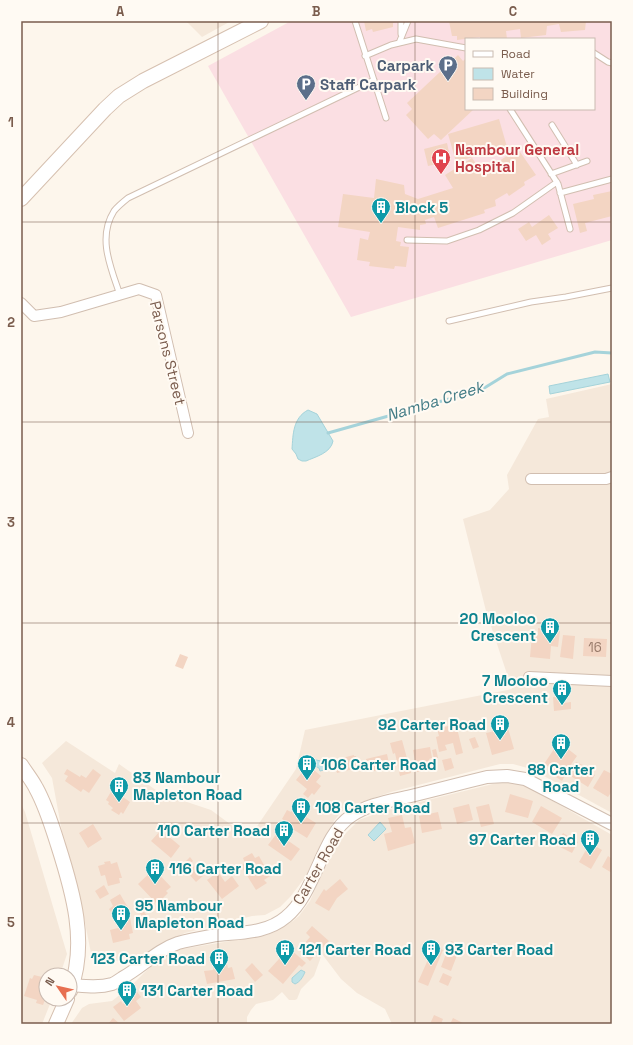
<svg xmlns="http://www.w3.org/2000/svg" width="633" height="1045" viewBox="0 0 633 1045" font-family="'Space Grotesk',sans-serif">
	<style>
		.residential { fill: #f5e8da }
		.medical { fill: #fbdfe3; fill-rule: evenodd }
		.water { fill: #bfe3e8; stroke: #a5d3da }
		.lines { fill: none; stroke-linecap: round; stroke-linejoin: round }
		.stream { stroke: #a5d3da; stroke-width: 3 }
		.building { fill: #f3d5c3 }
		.service-casing { stroke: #d1beb0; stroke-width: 7 }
		.minor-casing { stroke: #d1beb0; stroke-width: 12 }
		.tertiary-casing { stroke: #d1beb0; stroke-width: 14 }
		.secondary-casing { stroke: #d6c0b0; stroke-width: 16 }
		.service { stroke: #fff; stroke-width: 5 }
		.minor { stroke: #fff; stroke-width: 10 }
		.tertiary { stroke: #fff; stroke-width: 12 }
		.secondary { stroke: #fff; stroke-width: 14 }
		.grid { fill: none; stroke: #7a5c4d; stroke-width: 1; stroke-opacity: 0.55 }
		.labels { text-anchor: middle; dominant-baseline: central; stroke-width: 4; stroke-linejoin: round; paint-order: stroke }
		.number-label { font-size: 13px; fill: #987a6a }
		.service-label { font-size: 15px; font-weight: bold; fill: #4e5e75; stroke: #fffaf3; text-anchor: end }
		.health-label { font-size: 15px; font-weight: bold; fill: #be3a42; stroke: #fffaf3; text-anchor: start }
		.culture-label { font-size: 15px; font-weight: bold; fill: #0d838f; stroke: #fffaf3; text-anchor: start }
		.street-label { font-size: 15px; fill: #7a5c4d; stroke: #fffaf3 }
		.water-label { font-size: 16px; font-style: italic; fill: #437c86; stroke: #fffaf3 }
		.neatline { fill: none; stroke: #7a5c4d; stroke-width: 1.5 }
		.grid-label { font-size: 13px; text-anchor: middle; font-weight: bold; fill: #7a5c4d }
	</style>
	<rect width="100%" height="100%" fill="#fdf6ec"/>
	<path class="residential" d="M186,21h45l-29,16z
		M612,384v429l-81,-44 -18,-5h-13l-109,28 -41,14 -9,6 -7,9 -9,16 -18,38 -17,22 -10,10 -15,8 -13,1 -67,17 -17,8 -18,11 -45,12h-10l-4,-6v-5l-7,-35 -19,-70 -13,-70 -10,-15 24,-22 49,32 4,-9 41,29 51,17 38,28 47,-69 9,-39 207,-41 -26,-78 -23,-92 27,-9 19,-21 -2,-14 31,-56 11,-2 -3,-18z
		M501,782h12l12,3 87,50v189h-220l-7,-15 -28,-16 -16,-14 -19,-25 -8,22 -13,13 -4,10 -2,1h-6l-7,-8 -9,8 -17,4 -5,6 -4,7v7h-176l11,-16 7,-4 23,-3 20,-16 18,-18 26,-17 91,-15 10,-4 16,-10 6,-5 11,-15 14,-32 19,-33 16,-16 24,-9z
		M21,804l4,8 42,142 -7,21h-14v24h6l-10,25h-21z"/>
	<path class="medical" d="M291,21h321v219l-261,77 -143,-251zM466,39h128v70h-128z"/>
	<path class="water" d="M608,374l2,8 -60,12 -1,-8z
		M308,410l9,4 16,27c-2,12 -18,16 -27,20h-4l-4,-2 -2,-5 -4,-5c1,-15 1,-31 16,-39z
		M497,717l9,1 2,5c-4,3 -12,5 -17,2z
		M316,760l5,1 3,5v4l-4,1 -1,-3 -6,-3v-4z
		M380,822l6,7 -12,12 -6,-6z
		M301,970l4,2c-2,5 -5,10 -10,12l-3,-2v-4z"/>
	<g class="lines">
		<path class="stream" d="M328,433l153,-43 26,-16 88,-22 17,1"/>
	</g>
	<path class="building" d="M364,21h34v1l-5,1v4l-20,5 -1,-3 -6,2z
		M449,21h137l-1,9 -24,2 -2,-8 -12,2 -1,9 -25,3 -1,-9 -14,2 1,8h-27v-2l-23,3v-4h-5z
		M458,55l5,6 3,-3v51h8l-33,31 -7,-6 -6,5 -22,-24 6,-6 -5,-6z
		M499,119l8,28 -51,15 -8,-28z
		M447,143l4,18 -23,5 -4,-17z
		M518,149l18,26 -12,7 1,3 -16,11 -2,-3 -12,7 1,6 -12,4 1,3 -47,15 -4,-11 -9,3 1,4 -6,1v5l-22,-3 -2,14 5,1 -1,4 9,1 -3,20 -11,-1 -1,3 -25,-3 1,-4 -13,-2 3,-22 8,2 2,-8 -32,-5 5,-33 31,4 2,-19 28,6 1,9 13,5 35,-11 -8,-13 27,-17 10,14z
		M612,191v25l-27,7 2,8 -7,2 -7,-29 21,-5 -1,-4z
		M549,215l9,13 -10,6 3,5 -9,6 -6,-10 -10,6 -8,-12 11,-7 3,5z
		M538,628l22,3 -2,16 -7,-1 -1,13 -20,-2 2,-22h6z
		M563,635l12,1 -2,23 -13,-2z
		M584,638l23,1 -1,18 -23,-1z
		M180,654l8,3 -5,12 -8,-3z
		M563,696l1,7 7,-1v7l-17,2 -1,-14z
		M456,724l7,29 -7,2 -3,-12 -8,2 2,5 -8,2 -3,-15 3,-1 -2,-7z
		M508,728l6,21 -22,6 -6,-22z
		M475,737l4,10 -6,2 -4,-10z
		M402,740l9,33 -11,3 -5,-23 -2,1 -3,-11z
		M430,747l2,11 -3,1 3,5 -7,2 1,4 -9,2 -4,-22z
		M436,749l2,9 -4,1 -2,-9z
		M554,749l10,6 4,-6 9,7 -12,17 1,1 -4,7 -6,-4 3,-4 -15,-9z
		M387,754l3,14 -21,4 -3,-13z
		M354,755v1h2l3,14 -5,1 -1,-2 -16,4 -3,-13z
		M451,758l3,10 -9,3 -3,-11z
		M576,762l9,4 -1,3 11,6 -7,12 -19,-12z
		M308,765l13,11 -5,6 5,4 -7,9 -2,-2 -4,5 -5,-4 4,-5 -11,-9z
		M67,769l13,8 1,-2 5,3 7,-9 8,6 -12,18 -6,-4 -2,3 -16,-11 3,-5 -4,-2z
		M604,770l8,4v17l-4,6 -15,-9z
		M112,790l4,3 2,-2 6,4 -1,2 7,5 -7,12 -2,-2 -2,3 -8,-5 2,-2 -5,-4 1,-2 -3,-2z
		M510,794l23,7 -5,17 -23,-6z
		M469,804l4,16 -16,4 -4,-16z
		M489,804l5,20 -13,3 -5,-20z
		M541,806l21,12 -10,16 -20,-12z
		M293,809l23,14 -9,15 -21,-13 1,-3 -5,-3 5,-9 4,2z
		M438,812l4,17 -20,4 -3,-17z
		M402,815l3,13 6,-1 4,16 -27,8 -4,-17 8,-2 -4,-14z
		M93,824l9,15 -14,9 -9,-15z
		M161,830l19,16 -9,12 -20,-17z
		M277,833l23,16 -9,12 -23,-16z
		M563,833l15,9 -6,11 -16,-8z
		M590,843l12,7 -11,19 -12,-7z
		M252,853l3,5 4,-2 11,20 -6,4 3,3 -11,7 -15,-24 4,-3 -2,-5z
		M608,856l4,3v14l-10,-6z
		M190,857l3,4 -7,6 -3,-3z
		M110,861l1,3 6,-2 5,16h-3l1,5 -12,3 -3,-11 -4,1 -3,-10 7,-2 -1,-2z
		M199,862l6,7 -4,3 3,3 -8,7 -9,-10z
		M154,869l17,18 -5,4 2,2 -11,11 -19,-20z
		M218,872l7,10 7,-6 7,10 -17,13 -15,-19z
		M340,879l8,10 -11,9 -8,13 -14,-8 9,-14 2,2z
		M104,885l5,9 -9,5 -5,-8z
		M120,894l10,17 -14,9 -7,-11 4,-3 -3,-6z
		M141,908l7,9 -3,3 -7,-9z
		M130,918l3,15 -4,1 1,5 -17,4 -3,-13 12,-3 -1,-7z
		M312,926l17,15 -19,20 -11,-11 11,-13 -4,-4z
		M451,941l10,4 -10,26 -10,-4z
		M434,946l9,4 -15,36 -10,-4z
		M289,948l17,15 -4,4 -3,-2 -16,19 -15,-13z
		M252,963l11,12 -8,7 -10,-12z
		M227,964l1,4 4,-1 3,12 -28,5 -3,-13 9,-1 1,-3z
		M443,973l9,4 -4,9 -9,-4z
		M34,975l12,3v9l-3,7 3,1v2l-3,8 -7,-2 1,-3 -13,-4 6,-18 2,1z
		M135,989l6,8 -5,4 5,7 -17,13 -11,-14 8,-6 2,3 2,-2 -2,-2z
		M434,1015l9,4 -2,5h-11z
		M113,1018l7,6h-12z
		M453,1018l12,6h-15z"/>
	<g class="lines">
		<defs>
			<path id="service" d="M355,21l31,97
				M401,34v-13
				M399,43l9,-22
				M594,53l14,9 4,1
				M365,56l26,-11 25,-6 50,9
				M510,109l48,75 12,45
				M552,125l25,40
				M551,174l36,-13
				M560,193l52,-14
				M407,240l40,1 32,-11 34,-17 44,-31
				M120,295c-9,-27 -23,-57 -6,-84 4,-5 9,-9 14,-13l246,-118
				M449,321l82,-19 35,-5 46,-9"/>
			<path id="minor" d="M21,303l13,13 27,-4 78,-23 17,6 32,138
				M531,479h75l6,-2
				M529,677l83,4"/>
			<path id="tertiary" d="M72,985c13,1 27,3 40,-1 3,-1 7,-4 10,-6 20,-11 35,-28 56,-35 11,-3 22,-5 33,-7 25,-4 54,-1 75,-19 30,-24 35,-81 65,-101 17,-12 39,-15 60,-20 25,-6 51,-13 76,-19l20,-1 18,3 87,45"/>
			<path id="secondary" d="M21,199l84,-90 14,-13 24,-15 118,-60
				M21,765c5,8 11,15 15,23 10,18 16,38 22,57 15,47 30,98 12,146
				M56,1024l11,-25"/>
		</defs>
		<use href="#service" class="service-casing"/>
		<use href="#minor" class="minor-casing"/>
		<use href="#tertiary" class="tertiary-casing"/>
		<use href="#secondary" class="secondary-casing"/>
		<use href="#service" class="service"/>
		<use href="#minor" class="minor"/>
		<use href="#tertiary" class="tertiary"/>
		<use href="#secondary" class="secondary"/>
	</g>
	<path class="grid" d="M218,21v1003M415,21v1003M21,222h591M21,422h591M21,623h591M21,823h591"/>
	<defs>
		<symbol id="parking-pin" viewBox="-11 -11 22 30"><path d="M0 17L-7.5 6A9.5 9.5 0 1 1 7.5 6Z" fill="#5c6f8a" stroke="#fffaf3"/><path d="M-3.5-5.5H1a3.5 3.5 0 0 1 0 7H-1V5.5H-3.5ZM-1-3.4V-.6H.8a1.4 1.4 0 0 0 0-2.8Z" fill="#fff"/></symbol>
		<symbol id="hospital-pin" viewBox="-11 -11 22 30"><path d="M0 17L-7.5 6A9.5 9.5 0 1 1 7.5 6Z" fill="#e0444e" stroke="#fffaf3"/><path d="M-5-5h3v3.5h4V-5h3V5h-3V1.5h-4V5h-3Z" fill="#fff"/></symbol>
		<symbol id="building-pin" viewBox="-11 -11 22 30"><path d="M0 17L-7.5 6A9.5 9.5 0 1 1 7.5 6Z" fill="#0f9aa8" stroke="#fffaf3"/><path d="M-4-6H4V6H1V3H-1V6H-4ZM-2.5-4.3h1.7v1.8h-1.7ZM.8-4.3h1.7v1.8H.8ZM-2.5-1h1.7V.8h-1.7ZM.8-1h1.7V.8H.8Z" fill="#fff"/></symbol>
	</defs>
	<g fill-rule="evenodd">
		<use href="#parking-pin" x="437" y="54" width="22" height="30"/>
		<use href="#parking-pin" x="295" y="73" width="22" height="30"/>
		<use href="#hospital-pin" x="430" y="147" width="22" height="30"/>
		<use href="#building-pin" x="370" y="196" width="22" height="30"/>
		<use href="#building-pin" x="539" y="616" width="22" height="30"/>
		<use href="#building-pin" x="551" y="678" width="22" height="30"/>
		<use href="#building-pin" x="489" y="713" width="22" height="30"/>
		<use href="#building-pin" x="550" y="732" width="22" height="30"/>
		<use href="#building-pin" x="296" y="753" width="22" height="30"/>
		<use href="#building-pin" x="108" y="775" width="22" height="30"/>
		<use href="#building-pin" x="290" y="796" width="22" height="30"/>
		<use href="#building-pin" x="273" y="819" width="22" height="30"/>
		<use href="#building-pin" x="579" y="828" width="22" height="30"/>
		<use href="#building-pin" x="144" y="857" width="22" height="30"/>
		<use href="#building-pin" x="110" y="903" width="22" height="30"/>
		<use href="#building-pin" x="274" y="938" width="22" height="30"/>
		<use href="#building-pin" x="420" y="938" width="22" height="30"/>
		<use href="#building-pin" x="208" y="947" width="22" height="30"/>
		<use href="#building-pin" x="116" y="979" width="22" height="30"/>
	</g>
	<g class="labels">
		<g class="number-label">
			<text x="595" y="647">16</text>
		</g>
		<g class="service-label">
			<text x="434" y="65">Carpark</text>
			<text x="320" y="84" text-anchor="start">Staff Carpark</text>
		</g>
		<g class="health-label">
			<text x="455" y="149">Nambour General<tspan x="455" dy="17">Hospital</tspan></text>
		</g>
		<g class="culture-label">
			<text x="395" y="207">Block 5</text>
			<text x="536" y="618" text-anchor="end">20 Mooloo<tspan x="536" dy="17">Crescent</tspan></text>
			<text x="548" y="680" text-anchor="end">7 Mooloo<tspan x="548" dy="17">Crescent</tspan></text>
			<text x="486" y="724" text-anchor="end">92 Carter Road</text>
			<text x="321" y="764">106 Carter Road</text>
			<text x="561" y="769" text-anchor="middle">88 Carter<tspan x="561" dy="17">Road</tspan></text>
			<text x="133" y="777">83 Nambour<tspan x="133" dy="17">Mapleton Road</tspan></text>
			<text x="315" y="807">108 Carter Road</text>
			<text x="270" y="830" text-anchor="end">110 Carter Road</text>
			<text x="576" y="839" text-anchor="end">97 Carter Road</text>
			<text x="169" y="868">116 Carter Road</text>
			<text x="135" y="905">95 Nambour<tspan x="135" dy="17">Mapleton Road</tspan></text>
			<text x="299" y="949">121 Carter Road</text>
			<text x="445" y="949">93 Carter Road</text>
			<text x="205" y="958" text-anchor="end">123 Carter Road</text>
			<text x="141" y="990">131 Carter Road</text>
		</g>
		<g class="street-label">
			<text transform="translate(168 353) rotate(76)">Parsons Street</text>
			<text transform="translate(318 866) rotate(-60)">Carter Road</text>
		</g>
		<g class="water-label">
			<text transform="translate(435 401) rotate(-17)">Namba Creek</text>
		</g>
	</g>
	<rect width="633" height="1045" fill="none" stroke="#fffaf3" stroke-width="44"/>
	<rect x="465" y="38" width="130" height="72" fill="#fffaf3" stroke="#cabbb1"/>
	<rect x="473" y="51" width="20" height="6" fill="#ffffff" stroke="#cabbb1"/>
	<text x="501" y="58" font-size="12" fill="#7a5c4d">Road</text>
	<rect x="473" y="68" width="20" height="12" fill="#bfe3e8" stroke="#cabbb1"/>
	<text x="501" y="78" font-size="12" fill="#7a5c4d">Water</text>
	<rect x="473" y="88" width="20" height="12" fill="#f3d5c3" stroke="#cabbb1"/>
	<text x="501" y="98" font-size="12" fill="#7a5c4d">Building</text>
	<g transform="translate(58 987) rotate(304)"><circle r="19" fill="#fffaf3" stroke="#cabbb1"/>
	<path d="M0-3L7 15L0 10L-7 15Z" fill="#e76f51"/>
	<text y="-6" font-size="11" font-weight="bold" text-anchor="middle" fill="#7a5c4d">N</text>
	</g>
	<rect x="22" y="22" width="589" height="1001" class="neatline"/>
	<g class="grid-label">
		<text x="120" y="16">A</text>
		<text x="316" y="16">B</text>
		<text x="513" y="16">C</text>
		<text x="11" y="127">1</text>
		<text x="11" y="327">2</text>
		<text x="11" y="527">3</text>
		<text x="11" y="727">4</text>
		<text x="11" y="927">5</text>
	</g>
</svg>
